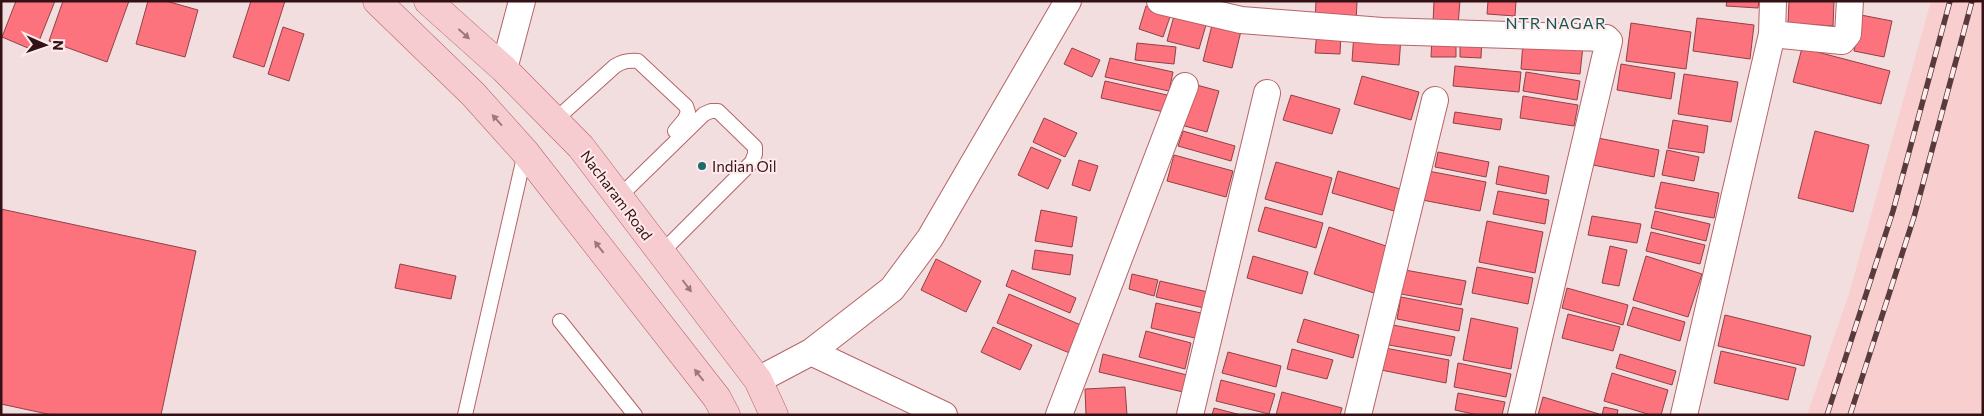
<svg xmlns="http://www.w3.org/2000/svg" width="1984" height="416" viewBox="0 0 1984 416" font-family="Commissioner,sans-serif">
	<style>
		.built { fill: #f8cecf }
		.building { fill: #fc727d; stroke: #914147 }
		.lines { fill: none; stroke-linecap: round; stroke-linejoin: round }
		.service-casing { stroke: #b76368; stroke-width: 16 }
		.minor-casing { stroke: #b76368; stroke-width: 28 }
		.secondary-casing { stroke: #b76368; stroke-width: 29 }
		.service { stroke: #fff; stroke-width: 14 }
		.minor { stroke: #fff; stroke-width: 26 }
		.secondary { stroke: #f6ccd0; stroke-width: 28 }
		.rail-casing { stroke: #5a3b3d; stroke-width: 5.5 }
		.rail { stroke: #ffebeb; stroke-width: 4; stroke-dasharray: 11; stroke-linecap: butt }
		.oneway { fill: #9e787b }
		.poi-dot { fill: #1d6a6c; stroke: #ffebeb; stroke-width: 2 }
		.labels { text-anchor: middle; dominant-baseline: central; stroke-width: 4; stroke-linejoin: round; paint-order: stroke }
		.poi-label { font-size: 15px; fill: #331114; stroke: #ffebeb; text-anchor: start }
		.street-label { font-size: 15px; fill: #331114; stroke: #ffebeb }
		.neighbourhood-label { font-size: 16px; letter-spacing: 1px; fill: #175455; stroke: #ffebeb }
	</style>
	<rect width="100%" height="100%" fill="#f2dede"/>
	<path class="built" d="M1931,1h52v414h-176l42,-121z"/>
	<path class="building" d="M16,1h39l-20,50 -33,-14z
		M63,1h66l-22,61 -58,-21z
		M148,1h18l32,9 -13,47 -49,-13z
		M251,1h34l-21,66 -31,-10z
		M1316,1h41l-1,22 -41,-2z
		M1434,1h26l-2,24 -25,-2z
		M1488,1h28l-1,15 -28,-2z
		M1727,1h32l-1,7 -32,-2z
		M1789,1h45l-1,25 -45,-3z
		M1146,6l25,8 -8,23 -24,-8z
		M1861,15l31,6 -8,36 -30,-6z
		M1174,16l32,9 -7,24 -32,-8z
		M1697,18l57,7 -4,34 -57,-8z
		M1213,21l29,6 -10,41 -29,-7z
		M1631,23l60,9 -5,37 -60,-8z
		M283,27l21,7 -15,47 -21,-7z
		M1317,31l24,2 -1,21 -25,-1z
		M1354,33l47,4 -2,28 -47,-4z
		M1432,37h24v20h-25z
		M1460,37h22l-1,21 -21,-1z
		M1523,41l60,5 -3,28 -59,-5z
		M1137,43l39,4 -2,17 -39,-4z
		M1072,48l28,12 -8,17 -28,-13z
		M1802,48l88,23 -9,33 -88,-22z
		M1110,58l63,14 -4,19 -64,-14z
		M1621,64l54,9 -4,26 -54,-9z
		M1455,66l66,6 -2,20 -66,-6z
		M1526,72l54,9 -3,19 -54,-9z
		M1684,74l54,8 -7,40 -53,-8z
		M1362,76l57,16 -8,28 -57,-16z
		M1105,81l62,14 -3,17 -63,-14z
		M1193,84l26,7 -12,41 -26,-7z
		M1291,95l49,14 -8,25 -49,-14z
		M1523,96l55,9 -4,21 -54,-8z
		M1455,112l47,7 -2,11 -47,-7z
		M1044,118l33,15 -12,24 -32,-15z
		M1673,120l35,6 -4,27 -36,-5z
		M1183,131l52,15 -4,15 -53,-15z
		M1815,131l54,14 -16,67 -55,-14z
		M1598,138l61,12 -5,27 -61,-12z
		M1031,147l30,13 -13,29 -30,-14z
		M1667,150l32,7 -5,24 -32,-6z
		M1438,152l51,10 -3,15 -51,-10z
		M1174,155l59,16 -7,26 -59,-16z
		M1079,160l19,6 -8,25 -18,-6z
		M1276,162l56,16 -10,37 -57,-16z
		M1499,166l50,10 -3,18 -50,-10z
		M1338,171l62,18 -6,22 -62,-18z
		M1428,171l58,11 -6,29 -58,-11z
		M1661,182l58,11 -5,25 -59,-10z
		M1498,191l51,9 -4,24 -52,-10z
		M1265,207l58,16 -7,25 -58,-17z
		M1,209l195,42 -35,164h-109l-51,-11z
		M1041,210l36,7 -5,30 -37,-6z
		M1655,211l55,13 -4,17 -55,-13z
		M1592,216l49,8 -4,19 -49,-8z
		M1487,221l56,11 -8,41 -56,-11z
		M1329,227l60,20 -15,46 -60,-19z
		M1651,232l54,13 -5,19 -54,-13z
		M1610,246l17,4 -8,36 -17,-3z
		M1035,250l38,5 -3,20 -38,-6z
		M1253,256l55,16 -6,22 -55,-16z
		M1646,256l56,18 -14,43 -55,-17z
		M936,259l45,22 -15,31 -45,-22z
		M400,264l56,12 -5,23 -56,-11z
		M1477,267l56,11 -5,26 -56,-11z
		M1012,270l64,28 -6,15 -64,-27z
		M1405,270l61,11 -5,24 -60,-11z
		M1132,274l26,6 -4,16 -25,-7z
		M1160,281l48,11 -4,16 -48,-11z
		M1567,288l61,17 -5,20 -61,-17z
		M1009,294l74,32 -11,28 -75,-31z
		M1401,297l62,12 -4,22 -62,-12z
		M1156,303l45,10 -6,25 -44,-10z
		M1633,307l52,15 -5,19 -53,-16z
		M1568,314l52,13 -7,24 -51,-13z
		M1725,315l86,21 -7,30 -86,-20z
		M1471,318l47,10 -7,41 -48,-9z
		M1304,319l55,16 -6,23 -56,-16z
		M1393,325l62,12 -4,19 -62,-11z
		M993,327l39,18 -12,25 -39,-18z
		M1146,331l45,12 -6,26 -46,-12z
		M1385,348l64,12 -3,23 -65,-13z
		M1292,349l41,11 -6,19 -40,-10z
		M1721,351l75,17 -8,32 -74,-17z
		M1228,352l53,14 -5,21 -54,-14z
		M1103,354l84,21 -4,17 -84,-20z
		M1620,354l56,17 -4,14 -56,-17z
		M1458,363l53,11 -5,23 -52,-10z
		M1612,373l56,17 -7,25h-10l-47,-14z
		M1221,380l54,14 -6,20 -53,-13z
		M1125,387l2,28h-41l-1,-26z
		M1282,392l60,16 -2,7h-64z
		M1458,393l47,9 -3,13h-24l-23,-5z
		M1543,397l56,17v1h-61z
		M1604,407l14,3 -1,5h-15z
		M1214,408l27,7h-29z"/>
	<g class="lines">
		<defs>
			<path id="service" d="M554,121l61,-55c8,-5 14,-6 23,-5l48,45 2,6 -3,7 -10,12
				M619,197l85,-83 7,-3h7l37,36v7l-3,8 -91,91
				M560,321l75,94
				M465,415l60,-262"/>
			<path id="minor" d="M1160,1l81,19 39,3 102,8 224,7 3,3 -88,374
				M1772,34l70,7 6,-7 2,-33
				M504,69l18,-68
				M811,352l133,63
				M758,380l53,-28 81,-63 38,-51 138,-237
				M1059,415l126,-329
				M1190,415l77,-322
				M1358,415l77,-315
				M1684,415l88,-381 1,-33"/>
			<path id="secondary" d="M377,1l96,93 52,58 192,246 9,17
				M428,1l76,68 77,78 177,233 16,35"/>
		</defs>
		<use href="#service" class="service-casing"/>
		<use href="#minor" class="minor-casing"/>
		<use href="#secondary" class="secondary-casing"/>
		<use href="#service" class="service"/>
		<use href="#minor" class="minor"/>
		<use href="#secondary" class="secondary"/>
		<defs>
			<path id="rail" d="M1827,415l66,-204 57,-210
				M1850,415l64,-198 58,-216"/>
		</defs>
		<use href="#rail" class="rail-casing"/>
		<use href="#rail" class="rail"/>
	</g>
	<defs><path id="oneway-solid" d="M-6-.8H1V-3.2L6.5 0L1 3.2V.8H-6Z" transform="scale(1.25)"/></defs>
	<g class="oneway">
		<use href="#oneway-solid" transform="translate(464 34) rotate(42)"/>
		<use href="#oneway-solid" transform="translate(497 120) rotate(-132)"/>
		<use href="#oneway-solid" transform="translate(599 247) rotate(-128)"/>
		<use href="#oneway-solid" transform="translate(687 286) rotate(53)"/>
		<use href="#oneway-solid" transform="translate(699 375) rotate(-128)"/>
	</g>
	<circle class="poi-dot" cx="702" cy="166" r="5"/>
	<g class="labels">
		<g class="poi-label">
			<text x="712" y="166">Indian Oil</text>
		</g>
		<g class="street-label">
			<text transform="translate(617 195) rotate(53)">Nacharam Road</text>
		</g>
		<g class="neighbourhood-label">
			<text x="1556" y="22">NTR NAGAR</text>
		</g>
	</g>
	<rect width="1984" height="416" fill="none" stroke="#331114" stroke-width="5"/>
	<g transform="translate(45 45) rotate(92)" stroke="#ffebeb" stroke-width="4" paint-order="stroke">
	<path d="M0-4L9 19L0 12L-9 19Z" fill="#331114"/>
	<text y="-8" font-size="14" font-weight="bold" text-anchor="middle" fill="#331114">N</text>
	</g>
</svg>
